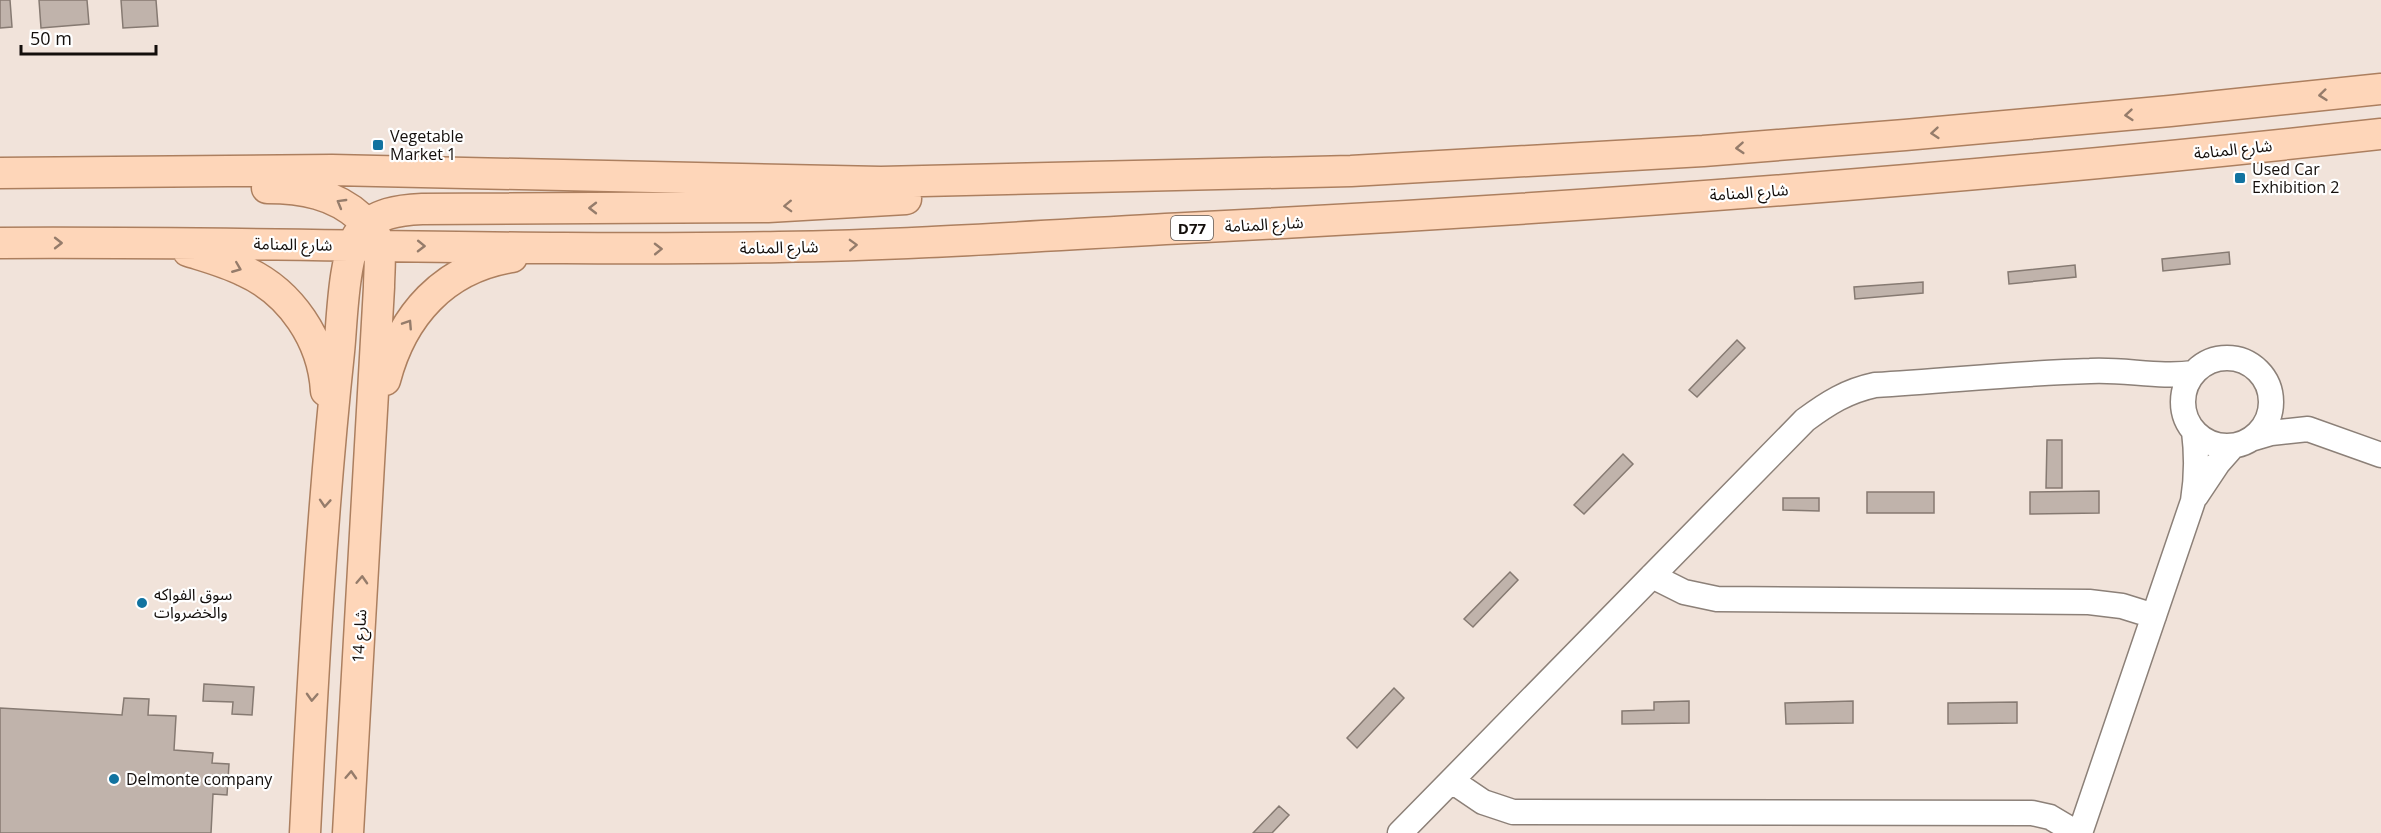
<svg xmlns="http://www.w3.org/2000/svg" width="2381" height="833" viewBox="0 0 2381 833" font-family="'Open Sans','Noto Sans Arabic',sans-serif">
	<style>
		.building { fill: #c0b3ab; stroke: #867a72; stroke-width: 1.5 }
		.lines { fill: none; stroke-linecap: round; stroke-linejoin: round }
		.minor-casing { stroke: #8c8078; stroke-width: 27 }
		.major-casing { stroke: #ac7f5f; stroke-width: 33 }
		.minor { stroke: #fff; stroke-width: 24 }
		.major { stroke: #fed6b9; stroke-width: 30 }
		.oneway { stroke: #957c6b }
		.poi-dot { fill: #1173a0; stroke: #fff; stroke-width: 2 }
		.labels { text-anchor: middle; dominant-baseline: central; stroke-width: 4.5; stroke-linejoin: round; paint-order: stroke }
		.shield { fill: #fff; stroke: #5a5755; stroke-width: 1.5 }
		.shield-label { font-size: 15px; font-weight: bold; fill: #140f0c }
		.poi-label { font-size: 16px; fill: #140f0c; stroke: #fff; text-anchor: start }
		.street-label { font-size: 16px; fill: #140f0c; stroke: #fff }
	</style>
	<rect width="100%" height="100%" fill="#f1e3da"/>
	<path class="building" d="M0,0h10l2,27 -12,1z
		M39,0h48l2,24 -48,4z
		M121,0h35l2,26 -35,2z
		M2229,252l1,12 -67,7 -1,-12z
		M2075,265l1,12 -67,7 -1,-12z
		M1923,282v11l-68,6 -1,-12z
		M1737,340l8,8 -48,49 -8,-7z
		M2047,440h15v48h-16z
		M1623,454l10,10 -49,50 -10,-9z
		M2099,491v22l-69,1v-22z
		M1867,492h67v21h-67z
		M1783,498h36v13l-36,-1z
		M1510,572l8,8 -45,47 -9,-8z
		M204,684l50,3 -2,28 -20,-1 1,-12 -30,-1z
		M1394,688l10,10 -47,50 -10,-10z
		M124,698l25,1 -1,16 28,1 -2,34 39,3 -1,10 17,1 -2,31 -14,-1 -2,39h-211v-125l122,7z
		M1689,701v22l-67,1v-13l32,-1v-8z
		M1853,701v22l-67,1 -1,-21z
		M2017,702v21l-69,1v-21z
		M1279,806l10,9 -17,18h-19z"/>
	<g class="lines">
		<defs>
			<path id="minor" d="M2183 402a44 44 0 1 1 88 0a44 44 0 1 1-88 0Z
				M2254,438l17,-5 37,-4 73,26
				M2196,496l22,-33 15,-17
				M1652,576l32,16 33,7 372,3 33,4 32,10
				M1452,781l31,21 30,10 519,1 18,4 27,16
				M1400,833l405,-413c23,-17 42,-29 70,-35 72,-4 143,-12 215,-14 35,-2 69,7 104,2
				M2080,833l113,-332c4,-24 4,-46 1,-70"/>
			<path id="major" d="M0,173l332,-3 549,12 470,-11 352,-20 202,-16 265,-24 211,-22
				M267,188c35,0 68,6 94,30 8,8 16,16 18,27 2,13 0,29 0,42l-31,546
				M0,243c260,-2 519,9 779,4 136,-2 272,-12 407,-19 399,-20 798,-50 1195,-94
				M188,251c19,6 38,11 56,20 47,21 79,69 82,120
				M385,380c17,-65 59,-112 127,-123
				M305,833c8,-161 17,-321 34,-481 3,-28 4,-98 21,-120 14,-19 40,-22 62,-23l346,-2 138,-8"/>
		</defs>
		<use href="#minor" class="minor-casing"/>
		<use href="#major" class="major-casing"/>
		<use href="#minor" class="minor"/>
		<use href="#major" class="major"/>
	</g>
	<defs><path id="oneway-chevron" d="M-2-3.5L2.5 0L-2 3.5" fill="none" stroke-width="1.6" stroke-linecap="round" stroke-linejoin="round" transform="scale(1.5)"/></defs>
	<g class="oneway">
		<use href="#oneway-chevron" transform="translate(2323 95) rotate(174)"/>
		<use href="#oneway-chevron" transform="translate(2129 115) rotate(175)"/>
		<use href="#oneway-chevron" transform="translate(1935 133) rotate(175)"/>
		<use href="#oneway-chevron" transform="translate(1740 148) rotate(176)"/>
		<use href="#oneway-chevron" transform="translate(341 203) rotate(-150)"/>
		<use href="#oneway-chevron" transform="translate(788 206) rotate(178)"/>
		<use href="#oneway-chevron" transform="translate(593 208) rotate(180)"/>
		<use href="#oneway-chevron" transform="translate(58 243)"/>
		<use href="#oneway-chevron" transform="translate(853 245) rotate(-2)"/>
		<use href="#oneway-chevron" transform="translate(421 246) rotate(1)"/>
		<use href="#oneway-chevron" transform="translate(658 249) rotate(-1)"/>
		<use href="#oneway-chevron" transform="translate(237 268) rotate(22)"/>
		<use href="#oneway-chevron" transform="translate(408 324) rotate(-57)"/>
		<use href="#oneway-chevron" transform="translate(325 503) rotate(94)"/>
		<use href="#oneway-chevron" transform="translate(362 580) rotate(-87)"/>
		<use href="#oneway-chevron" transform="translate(312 697) rotate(93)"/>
		<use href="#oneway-chevron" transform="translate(351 775) rotate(-87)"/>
	</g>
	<g class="poi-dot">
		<rect x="372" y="139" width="12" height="12" rx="3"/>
		<rect x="2234" y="172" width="12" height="12" rx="3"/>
		<circle cx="142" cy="603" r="6"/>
		<circle cx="114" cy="779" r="6"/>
	</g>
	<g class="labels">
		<rect class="shield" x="1171" y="216" width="42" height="24" rx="4.5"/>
		<g class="shield-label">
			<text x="1192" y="228">D77</text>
		</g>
		<g class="poi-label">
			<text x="390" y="136">Vegetable<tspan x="390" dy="18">Market 1</tspan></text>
			<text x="2252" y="169">Used Car<tspan x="2252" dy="18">Exhibition 2</tspan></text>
			<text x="154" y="594">سوق الفواكه<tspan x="154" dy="18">والخضروات</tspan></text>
			<text x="126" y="779">Delmonte company</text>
		</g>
		<g class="street-label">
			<text transform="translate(2233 149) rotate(-6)">شارع المنامة</text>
			<text transform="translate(1749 192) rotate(-4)">شارع المنامة</text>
			<text transform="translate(1264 224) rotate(-3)">شارع المنامة</text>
			<text transform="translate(293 244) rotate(1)">شارع المنامة</text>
			<text transform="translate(779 247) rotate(-1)">شارع المنامة</text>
			<text transform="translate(359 636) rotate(-87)">شارع 14</text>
		</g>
	</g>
	<path d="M21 45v9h135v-9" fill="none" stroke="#140f0c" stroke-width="3"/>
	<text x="30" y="45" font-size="18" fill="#140f0c" stroke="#ffffff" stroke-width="4.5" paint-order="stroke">50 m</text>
</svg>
